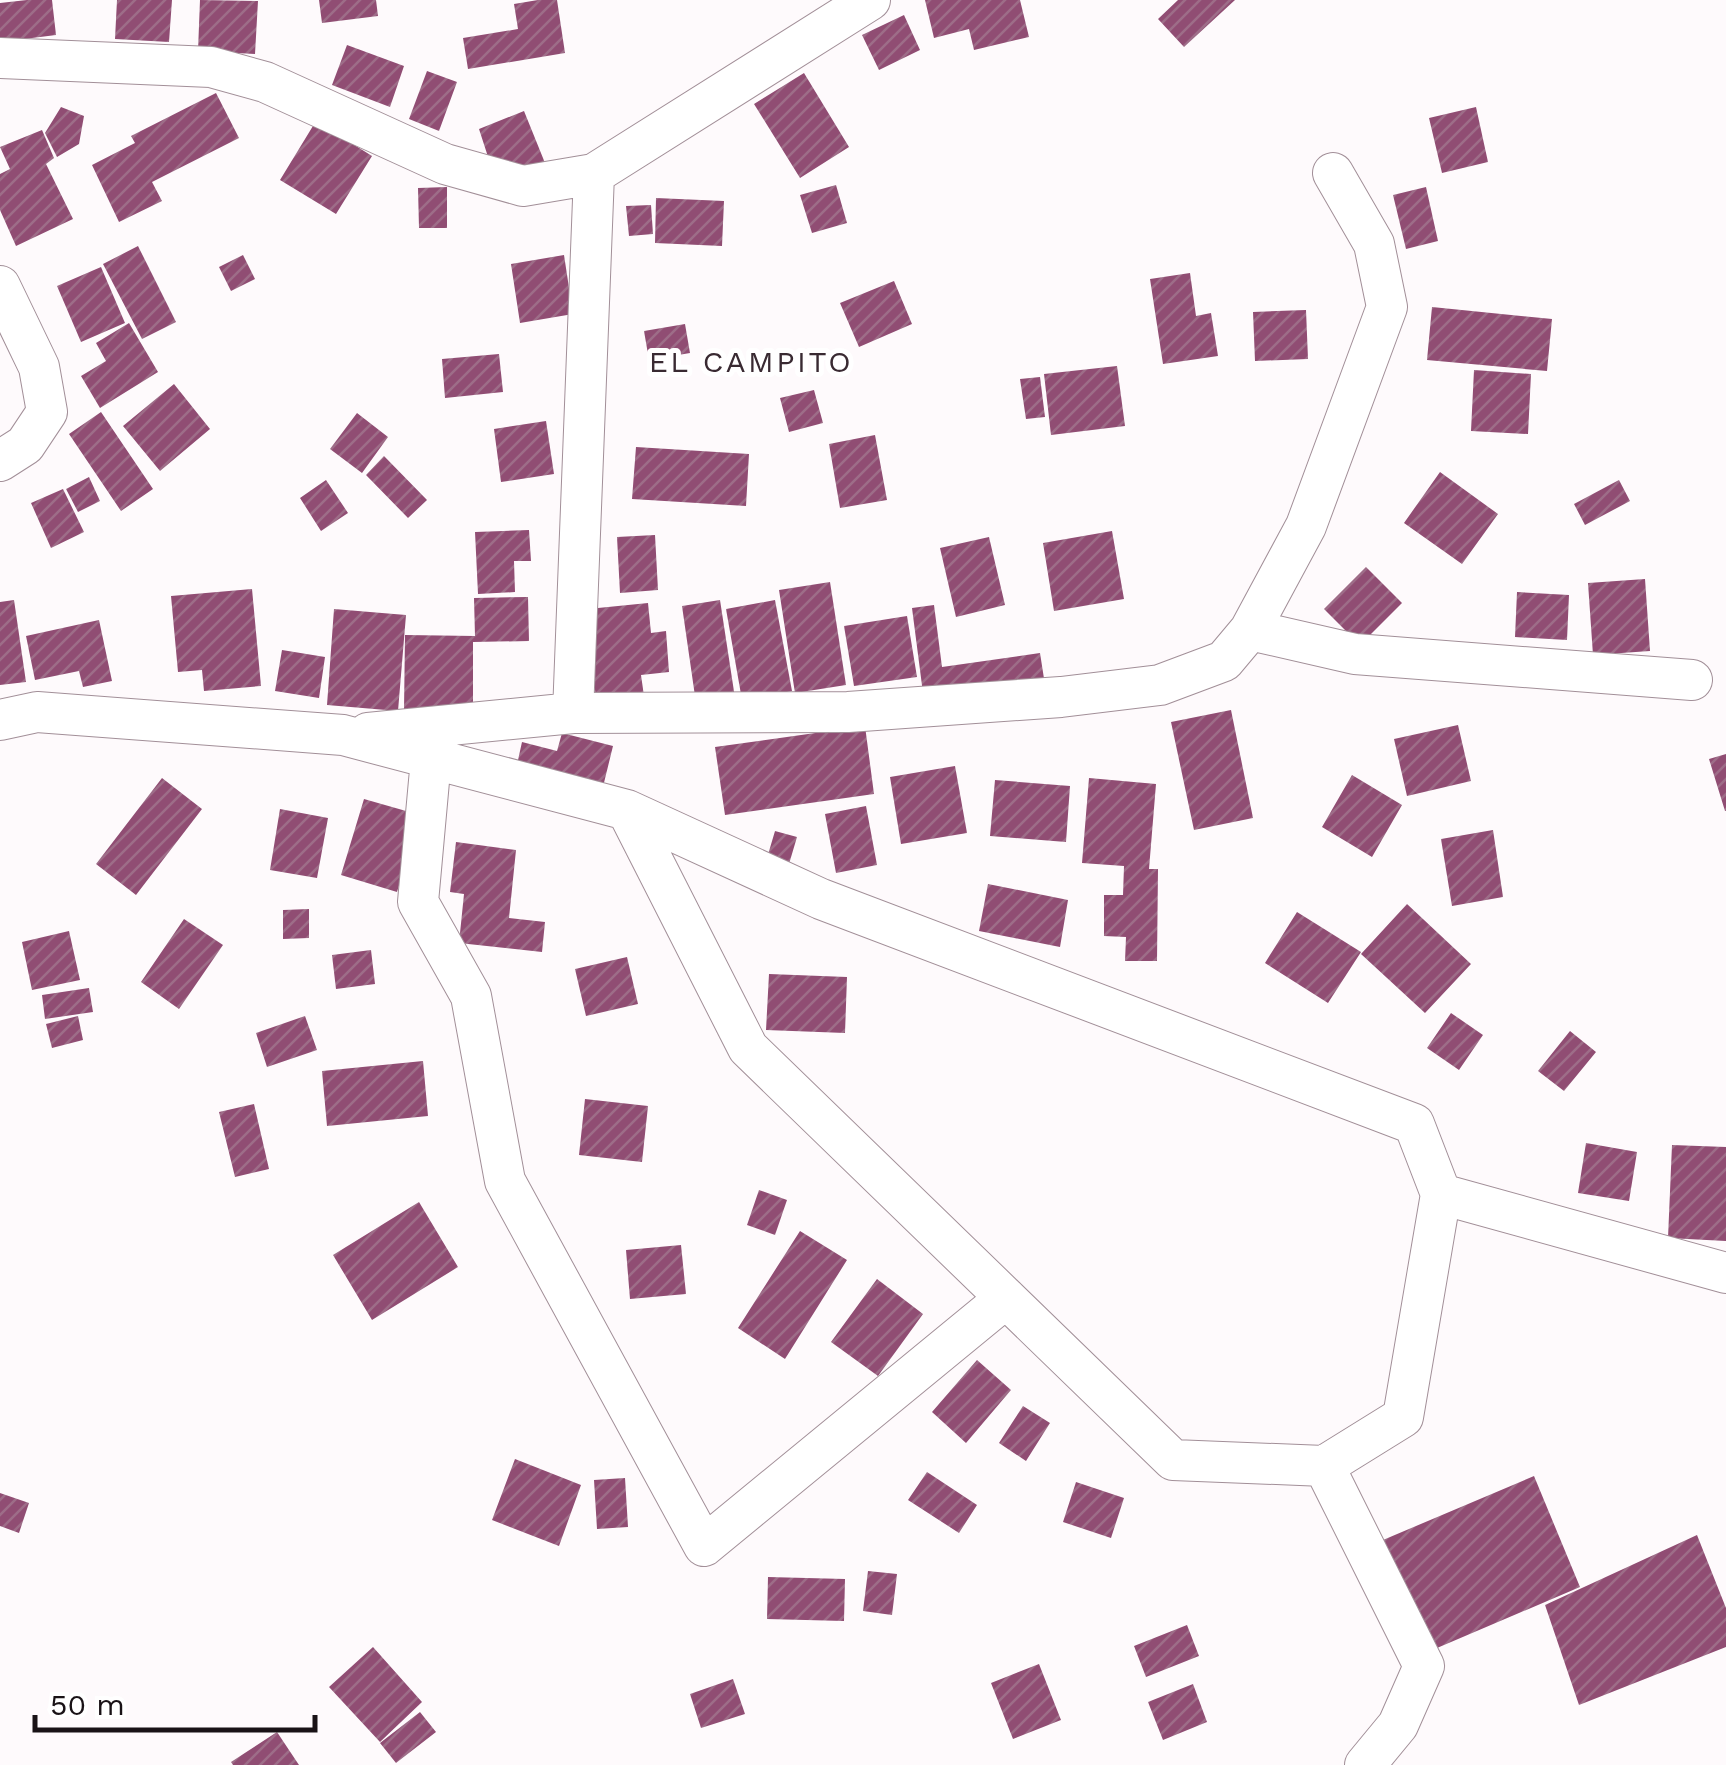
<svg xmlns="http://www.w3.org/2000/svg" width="1726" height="1765" viewBox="0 0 1726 1765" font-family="'Work Sans',sans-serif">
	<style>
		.building { fill: url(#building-hatch) }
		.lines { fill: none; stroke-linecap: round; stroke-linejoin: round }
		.street-casing { stroke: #a28f98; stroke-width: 42 }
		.street { stroke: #fff; stroke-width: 40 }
		.labels { text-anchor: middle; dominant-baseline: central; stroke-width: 10; stroke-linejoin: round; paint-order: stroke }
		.neighbourhood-label { font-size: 30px; letter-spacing: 2.5px; fill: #392a32; stroke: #fff }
	</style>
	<defs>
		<pattern id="building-hatch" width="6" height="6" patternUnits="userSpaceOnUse" patternTransform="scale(2.5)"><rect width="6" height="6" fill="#904d73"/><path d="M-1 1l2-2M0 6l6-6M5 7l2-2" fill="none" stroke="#9d6d88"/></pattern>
	</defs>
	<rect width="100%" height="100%" fill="#fefafc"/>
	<path class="building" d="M27,0h25l4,35 -56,7v-39z
		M117,0h55l-3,42 -54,-3z
		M200,0l58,1 -3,53 -57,-3z
		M319,0h57l2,16 -56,7z
		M538,0h19l8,53 -97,16 -5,-31 55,-9 -4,-25z
		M925,0h95l9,37 -55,13 -5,-21 -35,9z
		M1178,0h57l-51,47 -26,-28z
		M904,15l16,35 -41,20 -17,-35z
		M347,45l57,21 -14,41 -58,-22z
		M427,71l30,11 -18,49 -30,-12z
		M804,73l45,74 -49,31 -46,-74z
		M216,93l23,45 -87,44 10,19 -43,21 -27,-57 43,-22 -4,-7z
		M61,107l23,9 -5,28 -22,13 -12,-24z
		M1476,107l12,55 -46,11 -13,-55z
		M524,111l21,52 -32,8 -23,-8 -11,-34z
		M316,121l56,35 -36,58 -56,-34z
		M42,130l12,28 -8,6 27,55 -57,27 -16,-36v-36l10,-5 -10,-22z
		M836,185l11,38 -35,10 -12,-38z
		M447,187v41h-28l-1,-40z
		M1426,187l12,54 -32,8 -13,-54z
		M656,198l68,3 -2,45 -67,-3z
		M651,205l2,29 -24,2 -3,-30z
		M138,246l38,76 -34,17 -39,-75z
		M243,255l12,24 -24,12 -12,-24z
		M564,255l9,59 -53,9 -9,-59z
		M101,267l24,56 -44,19 -24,-56z
		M1190,273l6,43 15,-3 7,43 -55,8 -13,-85z
		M894,281l18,43 -53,23 -19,-44z
		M1432,307l120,12 -5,52 -120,-11z
		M1306,310l2,49 -53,2 -2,-49z
		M129,323l29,49 -58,36 -19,-32 25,-15 -10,-18z
		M685,324l5,29 -41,7 -5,-29z
		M499,354l4,38 -58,6 -3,-39z
		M1117,366l8,60 -74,9 -7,-61z
		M1474,370l57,4 -3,60 -57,-3z
		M1040,377l5,40 -19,2 -6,-40z
		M174,384l36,45 -50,42 -37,-45z
		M814,390l9,33 -34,9 -9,-34z
		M101,412l52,77 -32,22 -52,-77z
		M357,413l31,24 -26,36 -32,-24z
		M546,421l8,53 -53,8 -7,-53z
		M875,435l12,65 -47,8 -11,-64z
		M636,447l113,7 -3,52 -114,-7z
		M384,456l43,44 -19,18 -42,-43z
		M1440,472l58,42 -36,50 -58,-41z
		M89,477l11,24 -22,11 -12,-23z
		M326,480l22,33 -27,18 -21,-33z
		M1619,480l11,21 -45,24 -11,-21z
		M63,489l21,43 -33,16 -20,-45z
		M529,530l2,31h-17l1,31 -37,2 -3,-62z
		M1112,531l12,68 -70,12 -11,-68z
		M655,535l3,55 -38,3 -3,-56z
		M989,537l16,68 -49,12 -16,-69z
		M1366,567l36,36 -42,42 -36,-36z
		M1645,579l5,72 -57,4 -5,-72z
		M830,582l16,103 -51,8 -16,-103z
		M252,589l9,97 -57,5 -2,-21 -24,2 -7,-76z
		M1517,592l52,3 -2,45 -52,-3z
		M528,597l1,44 -56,1v69l-69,-1 1,-75 70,1 -1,-38z
		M14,600l12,82 -26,3v-83z
		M720,600l15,98 -39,5 -14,-97z
		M775,600l17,91 -50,9 -16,-91z
		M648,603l3,30 15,-2 3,41 -28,3 3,21 -48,5 -8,-92z
		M934,605l8,62 98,-14 5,32 -121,16 -12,-93z
		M334,609l72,6 -8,96 -71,-6z
		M907,616l10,61 -63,9 -10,-60z
		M99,620l13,61 -29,6 -4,-16 -44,9 -9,-44z
		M282,650l43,7 -6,41 -44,-7z
		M1231,710l22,108 -59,12 -23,-108z
		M1458,725l13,56 -64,15 -13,-57z
		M865,726l9,68 -149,21 -10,-68z
		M562,733l51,13 -13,53 -86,-21 8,-36 35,9z
		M1726,754v57h-1l-16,-52z
		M955,766l12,67 -66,11 -11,-67z
		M1352,775l50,30 -30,52 -50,-30z
		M162,778l40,31 -66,86 -40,-31z
		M1089,778l67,6 -7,85h9l-1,92h-32l1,-24 -22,-1v-41h19l1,-29 -42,-3z
		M995,780l75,6 -4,56 -76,-6z
		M364,799l56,16 -23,77 -56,-17z
		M866,806l11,59 -41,8 -11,-59z
		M280,809l48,9 -11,60 -47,-8z
		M1493,830l10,67 -51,9 -11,-67z
		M775,831l22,6 -8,27 -22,-6z
		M456,842l60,8 -7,68 36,4 -3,30 -83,-9 5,-49 -14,-2z
		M988,884l80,16 -8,47 -81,-16z
		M1407,904l64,60 -46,49 -64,-59z
		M309,909v29l-26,1v-29z
		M1297,912l64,40 -33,51 -63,-40z
		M184,919l39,26 -44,64 -38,-27z
		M69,931l11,49 -48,10 -10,-48z
		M371,950l4,34 -39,5 -4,-34z
		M627,957l11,47 -52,12 -11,-47z
		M769,974l78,3 -2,56 -79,-3z
		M89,988l4,24 -48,7 -3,-24z
		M1451,1013l32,22 -24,35 -32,-22z
		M78,1016l5,24 -31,8 -6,-24z
		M305,1016l12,34 -50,17 -11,-34z
		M1570,1031l26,21 -32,39 -26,-20z
		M423,1061l5,55 -101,10 -5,-55z
		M585,1099l63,7 -6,56 -63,-7z
		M254,1104l15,65 -34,8 -16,-65z
		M1586,1143l51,9 -8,49 -51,-8z
		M1672,1145l54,2v94l-58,-3z
		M759,1190l28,10 -12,35 -28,-10z
		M419,1202l39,65 -86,53 -39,-65z
		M800,1231l47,29 -62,99 -47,-31z
		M681,1245l5,49 -56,5 -4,-49z
		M877,1279l46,35 -45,62 -47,-34z
		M977,1360l34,30 -45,53 -34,-31z
		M1023,1406l27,17 -24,38 -27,-18z
		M515,1459l66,26 -22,61 -67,-26z
		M927,1472l50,33 -18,28 -51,-33z
		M1534,1476l46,111 -150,64 -47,-111z
		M625,1478l3,49 -31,2 -3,-49z
		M1076,1482l48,16 -13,40 -48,-16z
		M0,1493l29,10 -10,30 -19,-7z
		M1697,1535l29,73v39l-147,58 -34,-100z
		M868,1571l29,3 -5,41 -29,-4z
		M768,1577l77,2 -1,42 -77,-2z
		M1187,1625l12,31 -53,21 -12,-31z
		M373,1647l49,55 -42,40 -51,-55z
		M1039,1664l22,56 -48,19 -22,-56z
		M733,1679l12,35 -44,14 -11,-34z
		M1193,1684l14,38 -44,18 -15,-38z
		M420,1712l16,20 -40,31 -16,-20z
		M277,1732l22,33h-66l-2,-3z"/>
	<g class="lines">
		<defs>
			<path id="street" d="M0,58l211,9 54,15 180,82 78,22 71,-12 276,-174
				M0,286l39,81 8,45 -22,33 -25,16
				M1250,630l105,24 337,26
				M573,713l21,-539
				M0,720l37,-8 306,23 284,75 194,89 593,225 27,70 -38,223 -79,49 -151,-6 -425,-412 -121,-238
				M368,733l205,-20 275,-1 213,-15 99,-12 64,-24 26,-31 56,-104 81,-219 -13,-63 -41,-71
				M431,759l-13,143 53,94 34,185 199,365 302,-248
				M1441,1194l285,79
				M1324,1466l100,200 -26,59 -33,40"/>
		</defs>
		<use href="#street" class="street-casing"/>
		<use href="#street" class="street"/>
	</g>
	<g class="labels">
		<g class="neighbourhood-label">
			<text x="751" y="361">EL CAMPITO</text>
		</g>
	</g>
	<path d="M35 1715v15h280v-15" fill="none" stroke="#191216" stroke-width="5"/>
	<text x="50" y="1715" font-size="30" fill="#191216" stroke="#ffffff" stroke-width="8" paint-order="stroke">50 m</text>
</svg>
